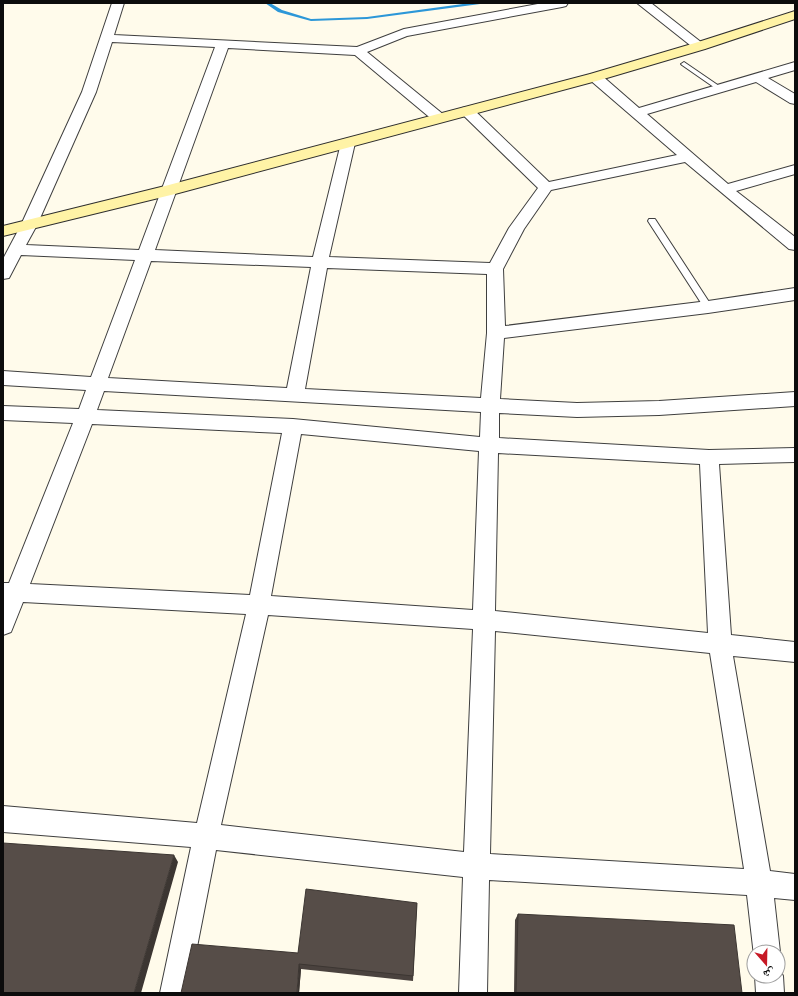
<svg xmlns="http://www.w3.org/2000/svg" width="798" height="996" viewBox="0 0 798 996" font-family="Merriweather,'Noto Naskh Arabic',serif">
	<style>
		.lines { fill: none; stroke-linecap: round; stroke-linejoin: round }
		.stream { fill: #2c97d8; fill-rule: evenodd }
		.lane-casing { stroke: #3f3f3f; stroke-width: 2 }
		.street-casing { stroke: #3f3f3f; stroke-width: 2 }
		.secondary-casing { stroke: #2e2e2e; stroke-width: 2 }
		.lane { fill: #fff; fill-rule: evenodd }
		.street { fill: #fff; fill-rule: evenodd }
		.secondary { fill: #fff3a6; fill-rule: evenodd }
		.wall { fill: #4a423e }
		.shaded-wall { fill: #3c3632 }
		.building { fill: #564d48; stroke: #3c3632 }
	</style>
	<rect width="100%" height="100%" fill="#fffbeb"/>
	<g class="lines">
		<path class="stream" d="M265,3h5l12,7 29,9 56,-2 103,-14h12l-2,1 -113,15 -56,2 -33,-9z"/>
		<defs>
			<path id="lane" d="M684,62l38,26v2h-4l-36,-25 -1,-1z
				M649,219h6l56,86 1,2 -1,2h-6l-57,-88z"/>
			<path id="street" d="M112,3h12l-10,32 243,12 47,-18 139,-26h25l-2,3 -4,1 -155,29 -40,16 77,63 2,3 -2,3 -5,1 -5,-1 -79,-66 -127,-7 -73,202 158,7 28,-114 2,-3 5,-1 5,1 2,3 -26,114 161,6 19,-35 29,-40 -76,-74 -2,-3 2,-3 5,-1 5,1 77,74 128,-27 -87,-75 -2,-3 2,-3h10l39,34 156,-46v8l-27,8 27,16v10l-5,-1 -34,-21 -109,32 81,70 67,-19v9l-59,17 59,46v13l-6,-1 -104,-87 -134,28 -27,39 -21,40 2,57 203,-25 87,-13v12l-87,13 -204,25 -4,61 77,4 82,-2 136,-9v14l-136,9 -82,2 -78,-4v25l210,12 86,-2v14l-76,2 12,171 64,7v20l-62,-6 37,215 25,3v26l-21,-2 6,54 -2,4v-4h-24v4l-7,-61 -258,-15 -2,113h-28l4,-116 -247,-27 -28,143h-28l31,-146 -188,-15v-26l194,17 49,-209 -223,-12 -12,30 -8,3v-52h6l64,-160 -70,-3v-14l76,3 7,-19 -83,-5v-14l88,6 44,-117 -114,-5 -12,23 -6,1v-20l18,-34 61,-133zM112,42l103,5 -76,203 -113,-5 11,-20 59,-133zM151,261l160,6 -24,121 -179,-10zM327,268l160,6v59l-6,65 -176,-9zM104,391l377,21 -1,25 -187,-18 -196,-9zM92,424l190,9 -32,162 -220,-11zM301,434l178,17 -6,159 -202,-14zM498,453l202,11 8,169 -213,-22zM268,615l205,14 -9,223 -243,-27zM495,631l215,22 34,216 -254,-15z
				M637,3h14l55,43 -1,3h-10z
				M778,966l5,10 1,17h-28l-1,-17h23z"/>
			<path id="secondary" d="M795,11v8l-90,30 -105,31 -425,114 -172,42v-10l162,-40 425,-112 105,-31z"/>
		</defs>
		<use href="#lane" class="lane-casing"/>
		<use href="#street" class="street-casing"/>
		<use href="#secondary" class="secondary-casing"/>
		<use href="#lane" class="lane"/>
		<use href="#street" class="street"/>
		<use href="#secondary" class="secondary"/>
	</g>
	<path class="wall" d="M417,903l-4,78 -112,-12 -2,24 -1,-40z
		M518,914l224,79h-228l1,-73z"/>
	<path class="shaded-wall" d="M174,855l4,7 -37,131h-7z
		M299,964l2,5 -2,24h-2z"/>
	<path class="building" d="M3,843l171,12 -40,138h-131z
		M306,889l111,14 -4,73 -114,-12 -2,29h-116l11,-49 106,9z
		M518,914l216,11 8,68h-226z"/>
	<rect width="798" height="996" fill="none" stroke="#0c0c0c" stroke-width="8"/>
	<g transform="translate(766 964) rotate(160)"><circle r="19" fill="#ffffff" stroke="#9e9e9e"/>
	<path d="M0-3L7 15L0 10L-7 15Z" fill="#c71925"/>
	<text y="-6" font-size="11" font-weight="bold" text-anchor="middle" fill="#0c0c0c">ش</text>
	</g>
</svg>
